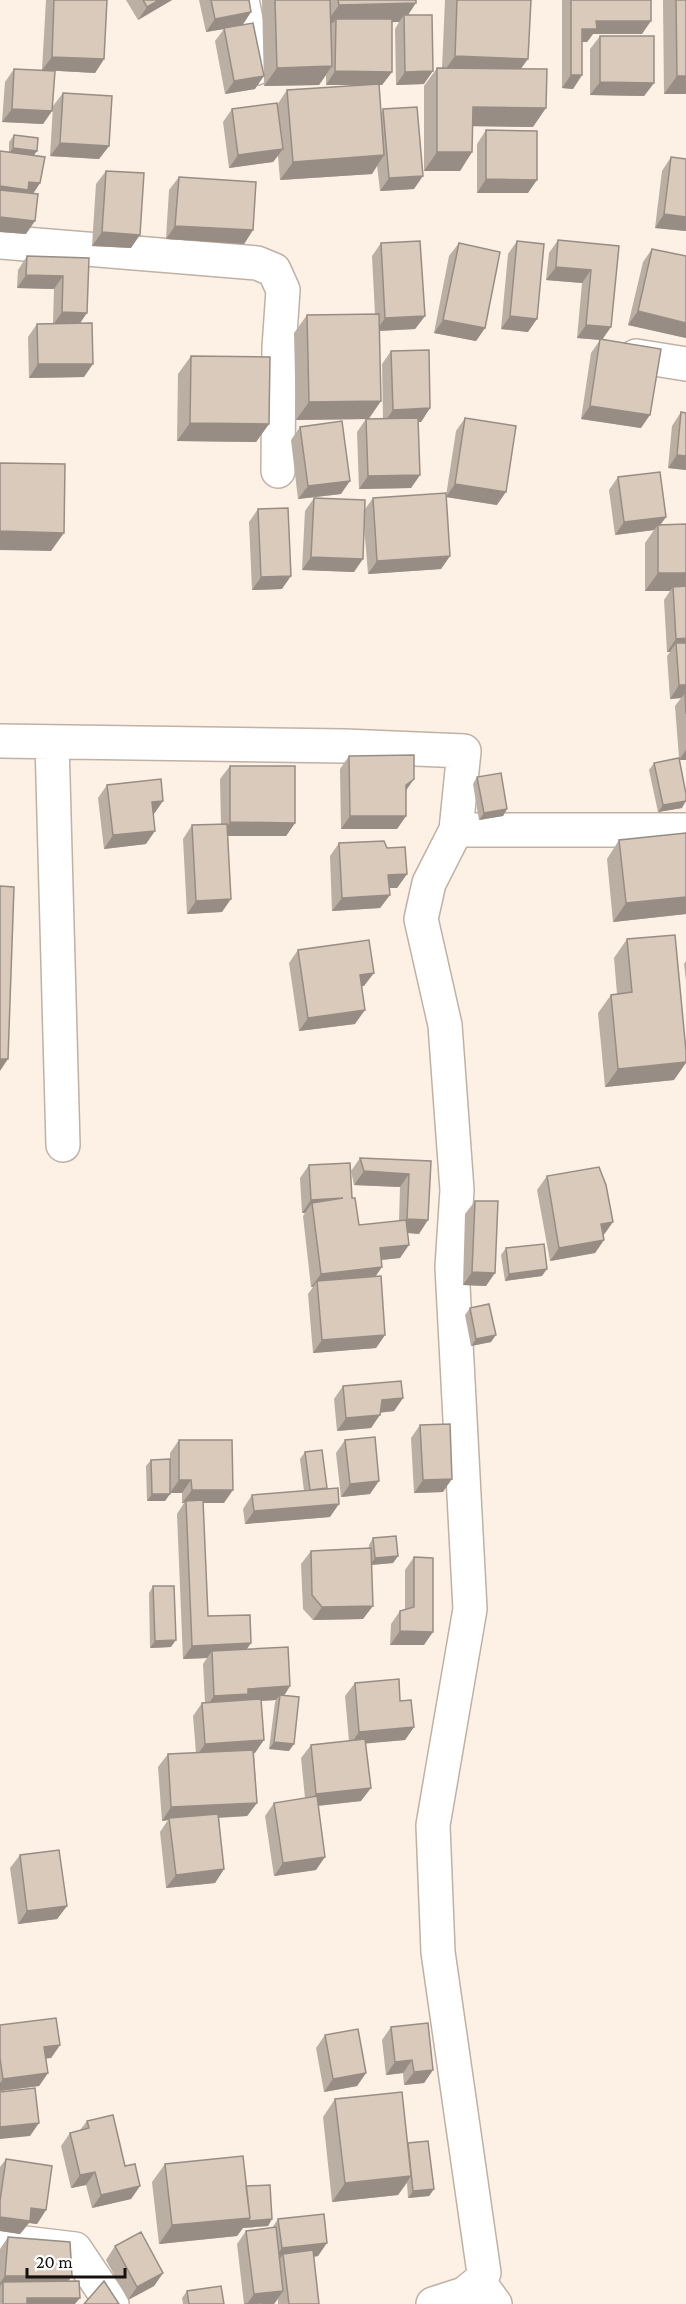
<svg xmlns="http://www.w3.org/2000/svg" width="686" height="2304" viewBox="0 0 686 2304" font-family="'Crimson Pro',serif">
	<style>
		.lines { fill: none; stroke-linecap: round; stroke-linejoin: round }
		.minor-casing { stroke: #c0b1a4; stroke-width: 36 }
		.minor { stroke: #fff; stroke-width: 33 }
		.wall { fill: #bbaea2 }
		.shaded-wall { fill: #988d84 }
		.building { fill: #d9cabc; stroke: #988d84; stroke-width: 1.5 }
	</style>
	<rect width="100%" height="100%" fill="#fdf0e5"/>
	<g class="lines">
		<defs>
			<path id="minor" d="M242,0l14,68
				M0,242l257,21 17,7 9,20 -4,58 -1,123
				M636,356l50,8
				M0,741l345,5 119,5 -8,79 -27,53 -8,36 24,106 12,165 -5,77 18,342 -37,216 5,127 46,321 -5,9
				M52,742l11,403
				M456,830h230
				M0,2240l75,9 37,55
				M433,2304l31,-10 15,-12 16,22"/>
		</defs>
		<use href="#minor" class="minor-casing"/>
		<use href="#minor" class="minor"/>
	</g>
	<path class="wall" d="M46,0h61l-3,59 -9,14 -53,-3z
		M126,0h46l-34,20z
		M199,0h50l2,12 -9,13 13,64 -30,5 -10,-53 9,-12 -18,3z
		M262,0h154l-8,15 16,69 -28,1 -1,-56 4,-7h-7v50l-10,13h-3l2,28 2,-4 31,80 -34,2 -3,-26 -5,9 -92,6 -2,-24 -5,6 -44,6 -6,-46 9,-13 45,-4 10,-15 73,-5h-34v-10l-7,10 -55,1z
		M445,0h86l-10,69 12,58 -60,-1 -1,26 -12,19h-36v-85l13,-18h5z
		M562,0h89l-9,34h-49l-6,8h-5v33l-9,14 -11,-1z
		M663,0h23v94h-22z
		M600,36l54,47 -10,13 -54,-1v-46z
		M14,69l38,42 -9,13 -41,-2 3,-40z
		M63,93l46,53 -10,13 -49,-3 3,-50z
		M486,130l42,63h-51v-49z
		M14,135l20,21 6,27 -7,10 -7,41 -26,-2v-81l9,1v-10z
		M671,157l15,2v72l-31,-3 7,-57z
		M106,171l25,77 -39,-2 4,-62z
		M179,177l74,53 -9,14 -78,-5 3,-49z
		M558,240l61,6 -17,94 39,88 -60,-9 10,-66 9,-13 -23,-2 5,-55 -36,-3 3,-27z
		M517,241l11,91 -27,-3 7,-75z
		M381,243l44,73 -10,13 -36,2 2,70 -12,18 14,-1 -1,-54 9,-13 39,57 -9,14h-3l2,53 -9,13 -52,1 -2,-57 9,-13 -70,1 -2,-87 13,-18 68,-1 -3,-58z
		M459,243l26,85 -9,13 -42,-8 15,-77z
		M652,249l34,7v82l-58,-13 15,-63z
		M27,256l62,2 -8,65 3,54 -55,1 -1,-41 9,-13 16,-1 1,-34 -37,-1 1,-18z
		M191,356l78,68 -13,18 -79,-1 1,-67z
		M681,412l5,1v57l-18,-2 4,-42z
		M465,418l32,87 -51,-8 4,59 -9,13 -73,5 -4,-49 -10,47 -52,-2 3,-59 9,-13 51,11 8,-11 73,-2 10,-65z
		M300,427l41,67 -43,5 -7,-59z
		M618,477l48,40 -6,8 26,-1v236h-6l2,48 -24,4 -9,-42 5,-7 25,-5 -4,-52 6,-8 -11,1 -3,-43 3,-4h-3l-3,-52 6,-9h-25v-48l9,-13 -39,5 -6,-45z
		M258,509l24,80 -30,1 -3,-68z
		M349,756l57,35v25l-9,13h-56l-1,-60z
		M230,766l65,57 -9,13h-58l-6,76 -35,2 -4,-75 9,-14 29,-1 -1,-45z
		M477,777l30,32 -4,7 -24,4 -6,-36z
		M107,785l47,29 -8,30 -42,5 -6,-51z
		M686,833v81l-73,8 -6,-63 12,-19z
		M339,843l48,5 20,26 -10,14h-8l1,7 -10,13 -48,3 -2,-55z
		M627,939l47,141 -69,7 -7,-74 13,-18 6,-1 -3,-36z
		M298,950l66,36h-3l-6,38 -56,7 -10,-68z
		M686,961v20l-2,-17z
		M360,1158l71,3 -12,73 -11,-1 -8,25 -19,2 -5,16 9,59 -9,13 -63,5 -5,-59 5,-7h-2l-8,-71 2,-3h-3l-2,-35 9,-13 43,33 7,27 40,-4 1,-34 -46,-2 -3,-14z
		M547,1176l56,60 1,4 -9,13 -45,8 -13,-71z
		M475,1201l11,85 -23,-1 2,-71z
		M506,1248l36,28 -37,5 -4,-26z
		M470,1308l21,34 -20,4 -6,-31z
		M343,1386l60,12 -9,13 -14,2 -9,15 -34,3 -3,-32z
		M420,1425l23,67 -29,1 -3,-55z
		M179,1440l45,63h-21l5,113 82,70 -6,10 5,55 -20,-2 6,-47 1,-2 -15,1 -6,52h-1l3,50 -10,13 -28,2 5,51 -9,14 -49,5 -6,-56 8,-12 -6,1 -4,-54 10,-13 28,-1 -3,-37 9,-13h3l-2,-39 4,-6 -24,1 -6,-145 7,-11h-2v-10h-12l-5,8h-18l-1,-35 5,-6 19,24v-31z
		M345,1440l25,54 -29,3 -5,-44z
		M305,1452l25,65 -85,7 -2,-15 9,-14 52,-4 -4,-32z
		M373,1538l25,18 -5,7 -22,2 -8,54 -50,1 -10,-11 -2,-45 10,-13 58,-3v-3z
		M414,1557l10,88h-34l1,-21 9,-13 5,-1v-40z
		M153,1586l18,61 -21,1 -1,-55z
		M355,1683l45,18 14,26 -9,13 -40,3 -4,58 -43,5 -2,64 -42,6 -9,-60 9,-13 31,-5 -4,-40 10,-13 38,-4 -4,-45z
		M20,1855l47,51 -10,13 -39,5 -8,-56z
		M0,2025l60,20 -9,13h-5l2,15 -9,13 -39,5z
		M391,2027l42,43 -9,13 -20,2 -1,-12 -17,2 -4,-35z
		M325,2035l41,38 -9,13 -33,6 -8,-44z
		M335,2099l73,44 26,46 -5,7 -21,2 -1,-15 -9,12 -66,7 -9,-85z
		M87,2121l53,65 -9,13 -39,9 -6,-23 -15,3 -10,-42 9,-13 10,-3z
		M6,2159l40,51 -9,14 -8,-1 -9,11 -20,-3v-64z
		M165,2164l81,22 26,33 -4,7 -25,2 -6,8 -78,8 -7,-62z
		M278,2219l40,37 -4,1 5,47h-41v-5l-4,5h-30l-7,-60 9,-13 26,-3z
		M8,2237l60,44 7,23h-75v-55z
		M115,2246l48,27 -9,13 -26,14 -22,-40z
		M187,2291l37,13h-41l-1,-6z"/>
	<path class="shaded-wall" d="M159,0h13l-34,20 9,-13z
		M416,3l-12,18v-6l-5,7 -63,1v-4l-3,4h-7l13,-18z
		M251,12l-9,14 -36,6 9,-13z
		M596,21h55l-9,13h-49l-6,8h-14l9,-13z
		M455,56l73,3 -13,18 -73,-3z
		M52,57l52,2 -9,14 -53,-3z
		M332,66l-13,19 -55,1 13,-18z
		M335,71l57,1 -10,13h-56z
		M433,71l-9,13 -28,1 9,-13z
		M571,75h11l-9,14 -11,-1z
		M264,76l-9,13 -30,5 9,-13z
		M677,76h9v18h-22z
		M600,82l54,1 -10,13 -54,-1z
		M473,107l73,1 -13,19 -73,-1z
		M12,109l40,2 -9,13 -41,-2z
		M60,143l49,3 -10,13 -49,-3z
		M13,148l24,3 -5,7 -24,-3z
		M283,149l-10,13 -44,6 9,-13z
		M437,152h35l-12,19h-36z
		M384,155l-12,19 -92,6 13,-18z
		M423,176l-9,13 -34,2 9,-13z
		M486,179l51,1 -9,13h-51z
		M29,182l11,1 -9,14 -31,3v-14z
		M664,214l22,3v14l-31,-3z
		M0,217l35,4 -9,13 -26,-2z
		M175,226l78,4 -9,14 -78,-5z
		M102,232l38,3 -9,13 -39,-2z
		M556,267l35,3 -9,13 -36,-3z
		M26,275l37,1 -9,13 -37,-1z
		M638,311l48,12v15l-58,-13z
		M62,312l25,1 -9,13 -25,-1z
		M425,316l-10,13 -39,2 9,-13z
		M510,316l27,3 -9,13 -27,-3z
		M443,320l42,8 -9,13 -42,-8z
		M586,325l25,2 -9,13 -25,-2z
		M38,364h55l-9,13 -55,1z
		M381,401l-13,18 -72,1 13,-18z
		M590,406l60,9 -9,13 -60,-9z
		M430,408l-9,14 -37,1 9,-13z
		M190,423l79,1 -13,18 -79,-1z
		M677,455l9,1v14l-18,-2z
		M420,475l-9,13 -52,1 9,-13z
		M350,481l-9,13 -43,5 10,-13z
		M455,484l51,8 -9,13 -51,-8z
		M666,517l-8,11v-3l-4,5 -39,5 9,-13z
		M0,531l64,2 -13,18 -51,-1z
		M450,556l-9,13 -73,5 9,-13z
		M311,557l52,2 -9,13 -52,-2z
		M658,573h28v18l-13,-4 -3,4h-25z
		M291,576l-9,13 -30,1 9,-13z
		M686,638v13l-10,-8 -6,9h-3l9,-13z
		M679,685h7v12l-1,-4 -4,5 -11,1z
		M686,750v10h-7z
		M414,779l-9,13 1,-7z
		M163,801l-9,13 -12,1 10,-13z
		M686,801l-4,7 -24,4 5,-7z
		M507,809l-4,7 -24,4 5,-7z
		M350,816h56l-9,13h-56z
		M230,822l65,1 -9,13h-65z
		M155,831l-9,13 -42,5 9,-14z
		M407,874l-10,14h-18l9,-13z
		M390,895l-10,13 -48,3 10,-13z
		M686,897v17l-73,8 13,-19z
		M231,899l-9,13 -35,2 9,-13z
		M374,973l-10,13 -14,2 10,-13z
		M365,1010l-10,14 -56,7 9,-13z
		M0,1059h8l-8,12z
		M686,1062v1l-12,17 -69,7 13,-18z
		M364,1171l45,3 -9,13 -46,-2z
		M343,1198l-31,5 -7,10h-3l9,-13z
		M407,1219l21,1 -9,14 -21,-2z
		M613,1222l-10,14 -2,-12z
		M604,1240l-9,13 -45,8 9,-13z
		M409,1245l-9,13 -30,3 10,-13z
		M382,1267l-9,13 -56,1 -4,6h-2l10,-13z
		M547,1269l-5,7 -37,5 4,-7z
		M472,1272l23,1 -9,13 -23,-1z
		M385,1335l-9,13 -63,5 9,-13z
		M496,1335l-5,7 -20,4 5,-7z
		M403,1398l-9,13 -21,2 9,-13z
		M380,1415l-9,13 -34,3 9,-13z
		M452,1479l-9,13 -29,1 9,-13z
		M179,1480h12l-9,13h-12z
		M379,1481l-9,13 -29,3 9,-13z
		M192,1490h41l-9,13h-38v-2l-2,2h-2z
		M152,1494h18l-5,7h-18z
		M339,1504l-9,13 -85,7 9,-13z
		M398,1556l-5,7 -23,2 5,-7z
		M373,1606l-10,13 -50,1 9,-13z
		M400,1631l33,1 -9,13h-34z
		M176,1640l-5,7 -21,1 5,-7z
		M251,1643l-9,13 -30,-5 -5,7 -24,1 9,-13z
		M290,1686l-9,14 -1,-5 -4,5 -33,2 -38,7 9,-13 34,-7z
		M414,1727l-9,13 -55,5 9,-13z
		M264,1740l-9,13 -59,4 9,-13z
		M274,1742l20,2 -5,7 -20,-2z
		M371,1788l-10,13 -55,6 10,-13z
		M257,1803l-10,13 -77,4 -1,-2 -1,2 -6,1 9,-14z
		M325,1857l-9,13 -42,6 9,-13z
		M224,1869l-9,14 -49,5 10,-13z
		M67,1906l-10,13 -39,5 9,-13z
		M60,2045l-9,13 -16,2 9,-13z
		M412,2060l-9,13 -17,2 9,-13z
		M433,2070l-9,13 -20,2 10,-13z
		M48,2073l-9,13 -39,5v-8l3,-4z
		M366,2073l-9,13 -33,6 9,-13z
		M39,2123l-9,13 -30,3v-12z
		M95,2172l-9,13 -15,3 9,-13z
		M411,2176l-13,19 -66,7 13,-19z
		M140,2186l-9,13 -39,9 9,-13z
		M434,2189l-5,7 -21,2 5,-7z
		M31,2208l15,2 -9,14 -8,-1 -9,11 -20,-3v-14z
		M250,2218l22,1 -4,7 -25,2 -6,8 -78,8 13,-19z
		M327,2243l-9,13 -34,4 -1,-6 -4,6 -6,1 9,-13z
		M163,2273l-9,13 -26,14 9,-13z
		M5,2276h67l-10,14 -59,-8 -3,4v-3z
		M283,2291l-9,13h-27l7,-10z
		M27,2298h53l-5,6h-52z"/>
	<path class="building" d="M54,0h53l-3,59 -52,-2z
		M143,0h16l-12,7z
		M211,0h38l2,12 -36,7z
		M275,0h55l2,66 -55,2z
		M338,0h78v3l-77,2z
		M457,0h74l-3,59 -73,-3z
		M571,0h80v21h-55l1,8h-15v46h-11z
		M676,0h10v76h-9z
		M404,15h28l1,56 -28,1z
		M336,19h56v53l-57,-1z
		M253,23l11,53 -30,5 -10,-53z
		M600,36h54v47l-54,-1z
		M437,68l110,1 -1,39 -73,-1 -1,45h-35z
		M14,69l41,2 -3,40 -40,-2z
		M379,84l5,71 -91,7 -6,-72z
		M63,93l49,3 -3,50 -49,-3z
		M277,103l6,46 -45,6 -6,-46z
		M417,107l6,69 -34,2 -6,-69z
		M486,130l51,1v49l-51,-1z
		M14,135l24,3 -1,13 -24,-3z
		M0,151l45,6 -5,26 -11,-1 -1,8 -28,-4z
		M671,157l15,2v58l-22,-3z
		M106,171l38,2 -4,62 -38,-3z
		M179,177l77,5 -3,48 -78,-4z
		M0,190l38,4 -3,27 -35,-4z
		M558,240l61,6 -8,81 -25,-2 5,-55 -35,-3z
		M420,241l5,75 -40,2 -4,-75z
		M517,241l27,3 -7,75 -27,-3z
		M459,243l41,9 -15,76 -42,-8z
		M652,249l34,7v67l-48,-12z
		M27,256l62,2 -2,55 -25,-1 1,-36 -37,-1z
		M379,314l2,87 -72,1 -2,-87z
		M92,323l1,41h-55l-1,-40z
		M600,339l61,10 -11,66 -60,-9z
		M429,350l1,58 -37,2 -2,-59z
		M191,356l79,1 -1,67 -79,-1z
		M681,412l5,1v43l-9,-1z
		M418,418l2,57 -52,1 -2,-57z
		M465,418l51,8 -10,66 -51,-8z
		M342,421l8,60 -42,5 -8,-59z
		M0,463l65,1 -1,69 -64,-2z
		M660,472l6,45 -42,5 -6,-45z
		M446,493l4,63 -73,5 -4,-63z
		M314,498l51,2 -2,59 -52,-2z
		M288,508l3,68 -30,1 -3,-68z
		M686,524v49h-28v-48z
		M686,586v52l-10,1 -3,-52z
		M676,643h10v42h-7z
		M685,693h1v21z
		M414,755v24l-8,6v31h-56l-1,-60z
		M679,758l7,36v7l-23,4 -9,-42z
		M230,766h65v57l-65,-1z
		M501,773l6,36 -23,4 -7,-36z
		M161,779l2,22 -11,1 3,29 -42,4 -6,-50z
		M227,824l4,75 -35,2 -4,-76z
		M686,833v64l-60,6 -7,-63z
		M384,841l3,7 18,-1 2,27 -19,1 2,20 -48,3 -3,-55z
		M0,886l14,1 -6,172h-8z
		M675,935l11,116v11l-68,7 -7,-74 21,-3 -5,-53z
		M369,940l5,33 -14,2 5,35 -57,8 -10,-68z
		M360,1158l71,3 -3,59 -21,-1 2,-45 -45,-3z
		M350,1163l2,35h3l4,27 47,-5 3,25 -29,3 2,19 -61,7 -9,-71 31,-5 -32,2 -2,-35z
		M599,1167l7,18 7,37 -12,2 3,16 -45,8 -12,-72z
		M475,1201h23l-3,72 -23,-1z
		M544,1244l3,25 -38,5 -3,-26z
		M381,1276l4,59 -63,5 -5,-59z
		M489,1304l7,31 -20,4 -6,-31z
		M401,1381l2,17 -21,2 -2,15 -34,3 -3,-32z
		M450,1424l2,55 -29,1 -3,-55z
		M375,1437l4,44 -29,3 -5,-44z
		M179,1440h53l1,50h-41l-1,-10h-12z
		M322,1450l5,38 -17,2 -5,-38z
		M170,1459v35h-18l-1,-34z
		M338,1488l1,16 -85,7 -2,-16z
		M203,1500l5,116 42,-1 1,28 -59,3 -6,-145z
		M396,1536l2,20 -23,2 -2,-20z
		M371,1548l2,58 -51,1 -10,-12 -1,-44z
		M414,1557l19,1v74l-33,-1v-20l14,-4z
		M153,1586h21l2,54 -21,1z
		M288,1647l2,39 -42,3v5l-34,2 -2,-45z
		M399,1679l1,22 11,-1 3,27 -55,5 -4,-49z
		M280,1695l19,2 -5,47 -20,-2z
		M261,1699l3,41 -59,4 -3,-41z
		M365,1739l6,49 -55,6 -5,-49z
		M253,1750l4,53 -86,4 -3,-53z
		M317,1796l8,61 -42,6 -9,-60z
		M218,1814l6,55 -48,6 -7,-57z
		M59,1850l8,56 -40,5 -7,-56z
		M56,2018l4,27 -16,2 4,26 -45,6 -3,-21v-33z
		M428,2023l5,47 -19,2 -2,-12 -17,2 -4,-35z
		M358,2029l8,44 -33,6 -8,-44z
		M35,2088l4,35 -39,4v-35z
		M402,2092l9,84 -66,7 -10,-84z
		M113,2115l12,51 10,-2 5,22 -39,9 -6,-23 -15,3 -10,-42 19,-5 -2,-7z
		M428,2141l6,48 -21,2 -5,-48z
		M243,2156l7,62 -78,7 -7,-61z
		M6,2159l46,7 -6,44 -15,-2 -1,13 -30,-4v-16z
		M270,2185l2,34 -24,2 2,-3 -4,-32z
		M324,2214l3,29 -45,5 -4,-29z
		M276,2227l7,64 -29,3 -8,-63z
		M141,2232l22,41 -26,14 -22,-41z
		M8,2237l62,5 2,34h-67z
		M313,2250l6,54h-30l-6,-50z
		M79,2281l1,17h-53v6h-24v-22z
		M104,2281l15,23h-35z
		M221,2286l3,18h-35l-2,-13z
		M262,2302v2h-17z"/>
	<path d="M27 2268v9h98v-9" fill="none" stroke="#17110d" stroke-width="3"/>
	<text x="36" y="2268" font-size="18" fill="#17110d" stroke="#ffffff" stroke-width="4.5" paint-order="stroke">20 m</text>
</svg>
